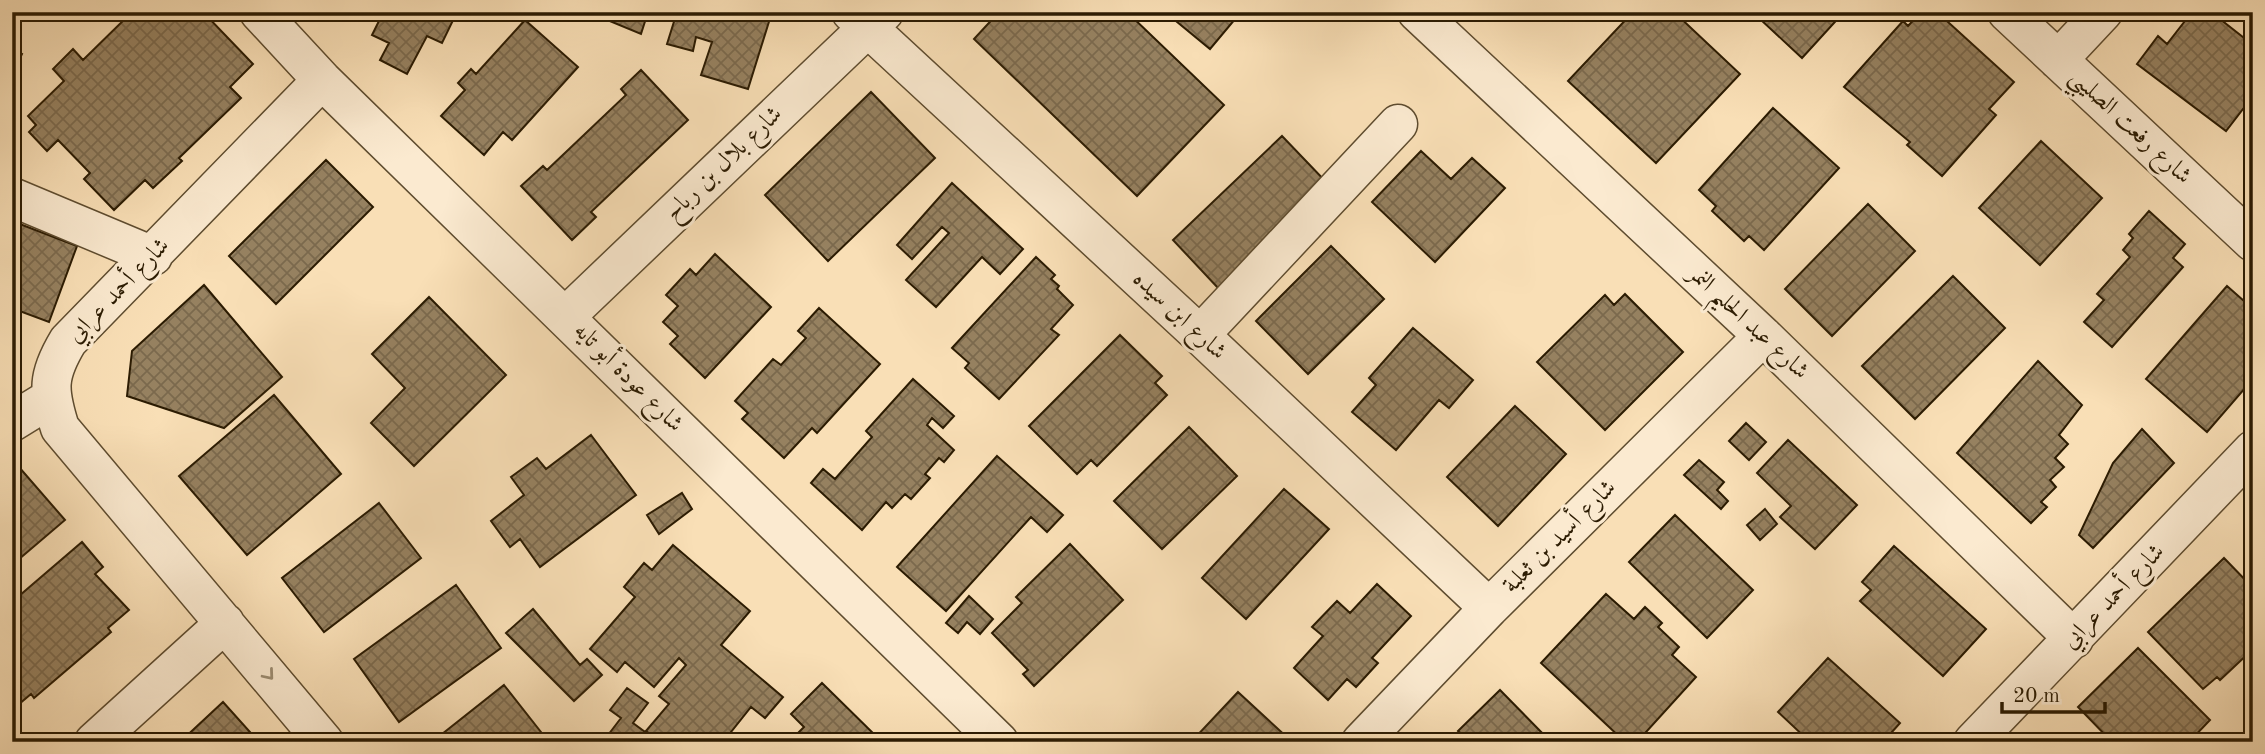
<svg xmlns="http://www.w3.org/2000/svg" width="2265" height="754" viewBox="0 0 2265 754" font-family="'Old Standard TT',Amiri,serif">
	<style>
		.building { fill: url(#building-cross-hatch); stroke: #2b1b02; stroke-width: 2 }
		.lines { fill: none; stroke-linecap: round; stroke-linejoin: round }
		.minor-casing { stroke: #5e4c2f; stroke-width: 41 }
		.minor { stroke: #fbead0; stroke-width: 38 }
		.oneway { stroke: #9d8d73 }
		.labels { text-anchor: middle; dominant-baseline: central; stroke-width: 6; stroke-linejoin: round; paint-order: stroke }
		.street-label { font-size: 24px; fill: #2b1b02; stroke: #fbead0 }
	</style>
	<defs>
		<pattern id="building-cross-hatch" width="8" height="8" patternUnits="userSpaceOnUse" patternTransform="scale(1.75)"><rect width="8" height="8" fill="#968160"/><path d="M0 0l8 8M0 8l8-8" fill="none" stroke="#7b694d"/></pattern>
	</defs>
	<rect width="100%" height="100%" fill="#f9dfb6"/>
	<filter id="stains"><feTurbulence type="fractalNoise" baseFrequency=".00286" numOctaves="4"/><feColorMatrix values="0 0 0 0 .2 0 0 0 0 .09 0 0 0 0 .02 0 0 0 .5 -.17"/></filter>
	<radialGradient id="worn" r=".72"><stop offset=".6" stop-color="#630" stop-opacity="0"/><stop offset="1" stop-color="#630" stop-opacity=".3"/></radialGradient>
	<path class="building" d="M132,12h71l50,52 -23,23 11,11 -62,60 3,3 -29,27 -8,-8 -31,30 -30,-31 6,-6 -32,-33 -11,11 -18,-19 7,-7 -8,-9 36,-35 -11,-12 20,-20 10,11z
		M344,12h113l-15,31 -15,-7 -20,38 -27,-14 9,-17 -17,-8 7,-14 -16,-8 -4,7z
		M588,12h60l-7,22z
		M677,12h95l-24,77 -47,-14 11,-33 -16,-5 -3,14 -26,-7z
		M999,12h128l97,93 -87,91 -163,-157z
		M1165,12h76l-31,37z
		M1633,12h41l66,62 -84,89 -88,-82z
		M1768,12h76l-42,46 -41,-38z
		M1921,12h16l77,70 -25,27 7,6 -54,61 -35,-31 3,-3 -66,-55 59,-66 5,5z
		M2192,12h19l42,33v51l-27,35 -89,-67 21,-28 9,8z
		M525,20l53,47 -66,73 -9,-8 -19,23 -43,-39 24,-26 -7,-7 13,-14 5,5z
		M12,49l10,5 -10,20z
		M641,70l47,50 -97,92 5,5 -24,23 -51,-54 22,-20 4,4 79,-75 -5,-6z
		M871,92l64,66 -107,103 -63,-66z
		M1773,108l66,60 -75,82 -15,-14 -5,5 -32,-30 4,-5 -17,-16z
		M1282,136l46,48 -109,105 -46,-49z
		M2041,141l61,57 -62,67 -61,-57z
		M1421,151l30,28 21,-21 33,30 -70,74 -63,-60z
		M326,160l47,47 -97,97 -47,-48z
		M952,183l71,66 -23,25 -18,-17 -46,50 -30,-27 43,-47 -7,-6 -30,32 -15,-14z
		M1868,204l47,47 -83,85 -47,-47z
		M2149,211l36,33 -12,14 10,9 -71,80 -28,-25 20,-22 -7,-6 33,-37 -7,-7 10,-12 -4,-4z
		M12,221l65,25 -28,76 -32,-12 -5,12z
		M1331,246l53,53 -76,75 -52,-53z
		M715,254l56,53 -66,71 -35,-34 8,-8 -15,-14 15,-16 -12,-11 24,-26 6,6z
		M1036,257l19,18 -4,4 8,7 -2,3 16,16 -22,24 8,6 -60,64 -34,-31 4,-5 -17,-15z
		M1953,276l52,52 -90,91 -53,-53z
		M204,285l78,92 -58,51 -97,-32 5,-45z
		M2227,286l26,23v70l-46,53 -61,-53z
		M1625,294l58,58 -78,78 -68,-68 68,-67 9,10z
		M429,297l77,78 -92,91 -43,-43 34,-35 -33,-34z
		M819,308l61,56 -63,69 -5,-5 -28,30 -42,-39 6,-6 -13,-12 38,-42 8,6 25,-27 -8,-7z
		M1413,328l60,52 -24,28 -10,-8 -43,50 -44,-38 24,-27 -7,-7z
		M1120,335l42,41 -7,7 12,12 -70,71 -6,-6 -14,14 -48,-48z
		M2038,361l44,44 -23,30 9,9 -13,14 9,9 -14,13 6,7 -15,15 6,5 -16,16 -74,-70z
		M913,379l41,37 -11,12 -11,-10 -5,7 27,25 -10,12 -5,-4 -14,16 5,4 -19,21 -6,-5 -13,14 -6,-6 -24,28 -51,-47 12,-14 12,10 37,-42 -6,-6z
		M274,395l67,79 -94,81 -68,-79z
		M1515,406l51,48 -68,72 -51,-49z
		M1746,423l20,19 -17,18 -20,-19z
		M1189,427l48,49 -75,73 -48,-48z
		M2142,429l32,34 -81,85 -14,-13 34,-72z
		M591,435l45,60 -96,72 -20,-28 -10,8 -19,-26 33,-26 -13,-18 26,-19 9,11z
		M1788,440l69,65 -42,44 -35,-32 11,-11 -34,-33z
		M997,456l66,59 -16,17 -16,-15 -85,94 -49,-44z
		M12,459l53,61 -53,45z
		M1699,460l25,22 -7,8 11,11 -7,8 -37,-34z
		M1284,489l45,40 -83,90 -44,-41z
		M682,493l10,16 -33,25 -12,-19z
		M379,503l42,55 -97,74 -42,-54z
		M1765,509l12,15 -17,16 -13,-15z
		M1675,515l78,75 -46,48 -78,-76z
		M82,542l21,25 -8,7 34,36 -21,18 3,4 -77,66 -3,-4 -19,16v-108z
		M1070,544l53,56 -89,86 -11,-12 5,-4 -36,-37 30,-30 -6,-6z
		M673,545l77,66 -29,34 62,52 -18,21 -14,-11 -28,35h-64l-13,-11 23,-27 -10,-8 27,-31 -7,-7 -25,29 -29,-25 -8,10 -27,-23 45,-52 -11,-10 20,-24 8,7z
		M1894,546l92,83 -43,47 -83,-75 11,-11 -9,-8z
		M2224,558l29,30v61l-33,31 -3,-3 -14,12 -55,-57z
		M1377,584l34,32 -39,42 6,5 -22,24 -9,-8 -19,21 -34,-32 29,-32 -11,-9 25,-26 13,12z
		M456,585l45,63 -102,74 -45,-63z
		M1606,594l28,25 11,-12 17,16 -4,4 21,20 -7,8 24,22 -59,65h-12l-84,-79z
		M969,596l24,23 -13,15 -13,-12 -9,11 -12,-10z
		M533,609l47,56 7,-6 15,16 -28,26 -68,-68z
		M2138,648l72,72 -21,22h-77l-34,-35z
		M1828,658l72,65 -17,19h-73l-32,-30z
		M822,683l57,56 -3,3h-87l15,-15 -13,-13z
		M504,685l44,56 -116,1z
		M627,688l21,15 -15,20 12,9 -8,10h-28l-4,-3 16,-21 -11,-8z
		M1500,690l51,52h-92l5,-5 -6,-6z
		M1238,692l52,48 -1,2h-98z
		M223,702l36,40h-79z"/>
	<g class="lines">
		<defs>
			<path id="minor" d="M259,12l63,68 677,662
				M851,12l349,323 289,273
				M1417,12l346,324 311,303
				M2007,12l246,230
				M2058,60l45,-48
				M322,80l-254,261c-21,35 -20,49 -8,87l264,314
				M12,197l141,59
				M566,316l318,-304
				M1200,335l198,-211
				M12,422l39,-24
				M94,742l131,-119
				M1361,742l128,-134 274,-272
				M1973,742l280,-292"/>
		</defs>
		<use href="#minor" class="minor-casing"/>
		<use href="#minor" class="minor"/>
	</g>
	<defs><path id="oneway-chevron" d="M-2-3.5L2.5 0L-2 3.5" fill="none" stroke-width="1.6" stroke-linecap="round" stroke-linejoin="round" transform="scale(1.75)"/></defs>
	<use class="oneway" href="#oneway-chevron" transform="translate(269 675) rotate(50)"/>
	<g class="labels">
		<g class="street-label">
			<text transform="translate(2130 127) rotate(43)">شارع رفعت الصليبي</text>
			<text transform="translate(724 164) rotate(-44)">شارع بلال بن رباح</text>
			<text transform="translate(119 291) rotate(-46)">شارع أحمد عرابي</text>
			<text transform="translate(1179 316) rotate(43)">شارع ابن سيده</text>
			<text transform="translate(1748 323) rotate(43)">شارع عبد الحليم النمر</text>
			<text transform="translate(628 378) rotate(45)">شارع عودة أبو تايه</text>
			<text transform="translate(1560 537) rotate(-45)">شارع أسيد بن ثعلبة</text>
			<text transform="translate(2114 597) rotate(-46)">شارع أحمد عرابي</text>
		</g>
	</g>
	<rect width="2265" height="754" fill="none" stroke="#f9dfb6" stroke-width="42"/>
	<rect x="14" y="14" width="2237" height="726" fill="none" stroke="#2b1b02" stroke-width="3.5"/>
	<rect x="21" y="21" width="2223" height="712" fill="none" stroke="#2b1b02" stroke-width="2"/>
	<path d="M2002 702v10h103v-10" fill="none" stroke="#2b1b02" stroke-width="3.5"/>
	<text x="2013" y="702" font-size="21" fill="#2b1b02" stroke="#fbead0" stroke-width="5" paint-order="stroke">20 m</text>
	<rect width="100%" height="100%" filter="url(#stains)"/>
	<rect width="100%" height="100%" fill="url(#worn)"/>
</svg>
